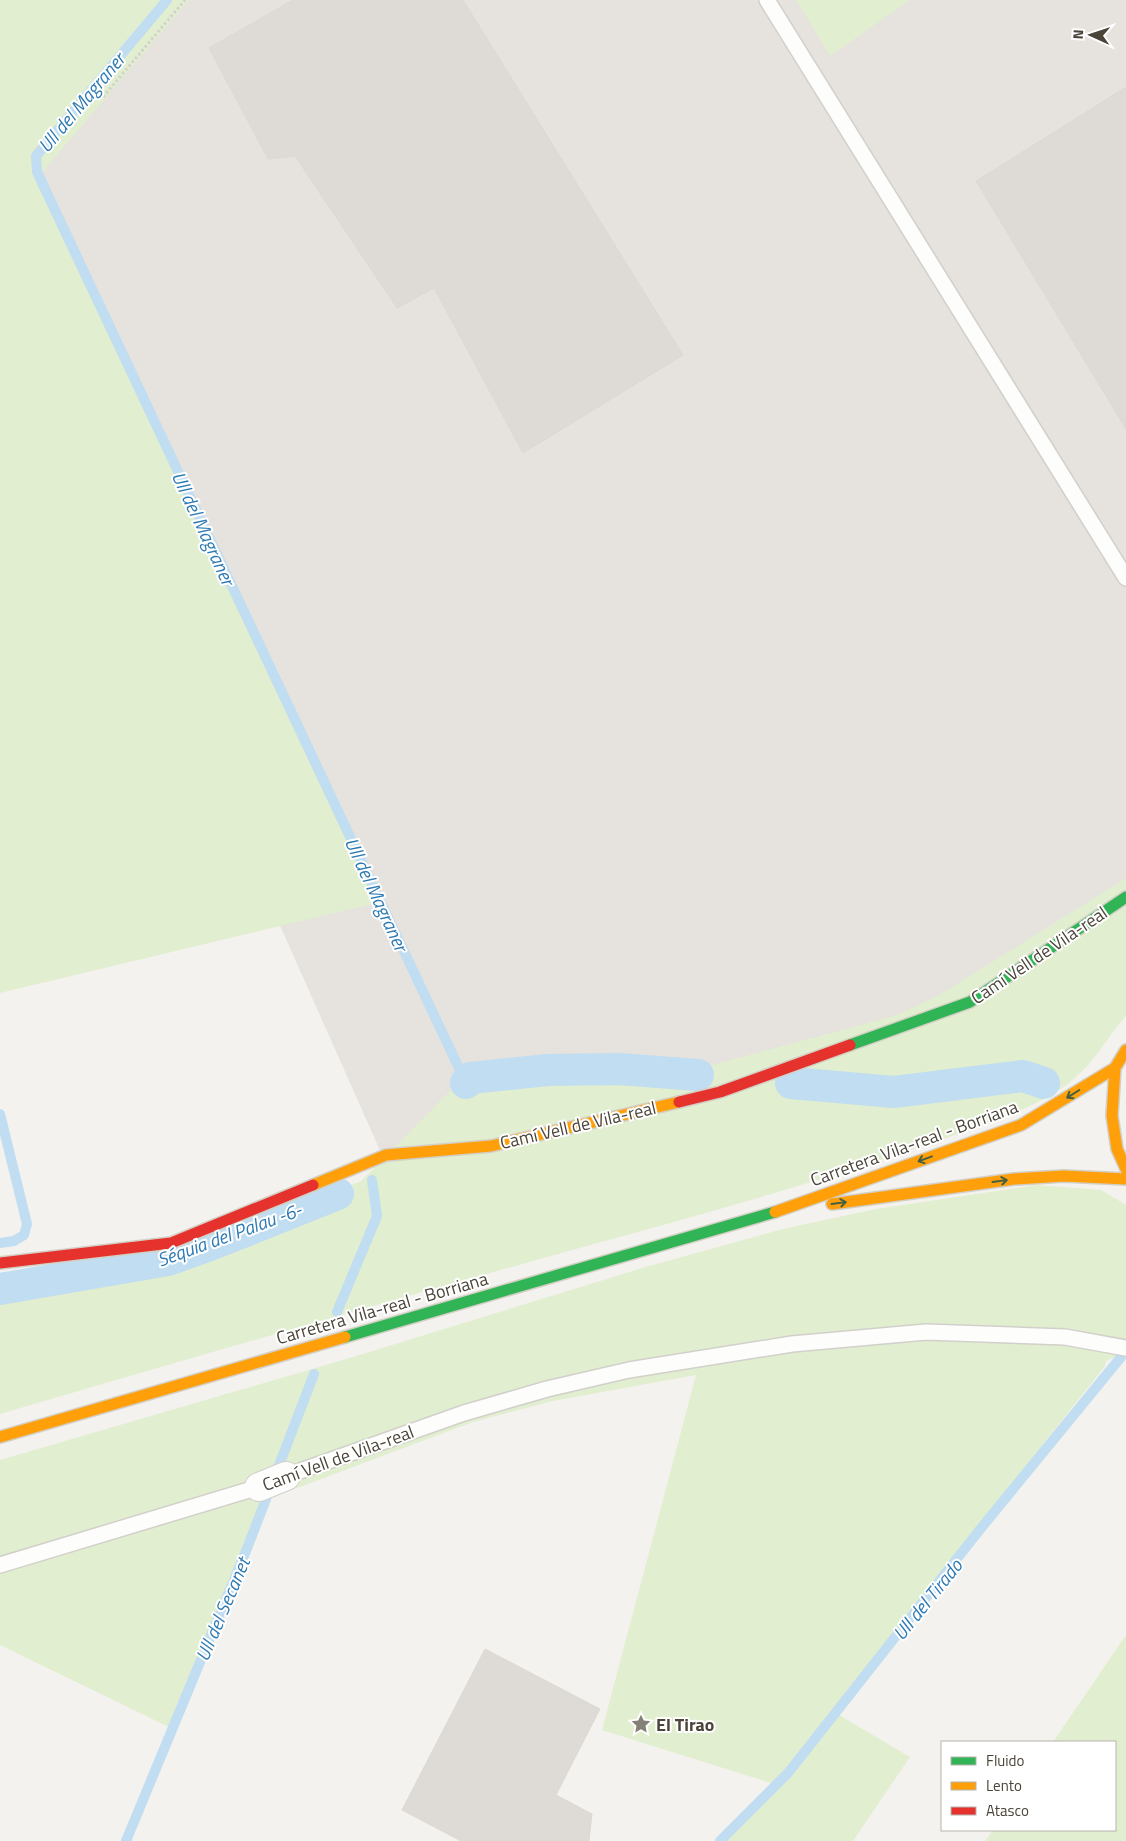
<svg xmlns="http://www.w3.org/2000/svg" width="1126" height="1841" viewBox="0 0 1126 1841" font-family="'Titillium Web',sans-serif">
	<style>
		.industrial { fill: #e6e2de }
		.green { fill: #e1eecf }
		.lines { fill: none; stroke-linecap: round; stroke-linejoin: round }
		.stream { stroke: #c0ddf1; stroke-width: 10 }
		.canal { stroke: #c0ddf1; stroke-width: 32 }
		.building { fill: #dedbd6; stroke: #dcd9d4 }
		.lane-casing { stroke: #d2d0cb; stroke-width: 18 }
		.street-casing { stroke: #d2d0cb; stroke-width: 30 }
		.fast-casing { stroke: #d3cfc5; stroke-width: 14 }
		.slow-casing { stroke: #d3cfc5; stroke-width: 14 }
		.jam-casing { stroke: #d3cfc5; stroke-width: 14 }
		.path { stroke: #d3d2cc; stroke-width: 3; stroke-dasharray: 2.5 2.5; stroke-linecap: butt }
		.lane { stroke: #fdfdfc; stroke-width: 15 }
		.street { stroke: #fdfdfc; stroke-width: 28 }
		.fast { stroke: #30b455; stroke-width: 11 }
		.slow { stroke: #ff9f0a; stroke-width: 11 }
		.jam { stroke: #e5322d; stroke-width: 11 }
		.oneway { stroke: #446040 }
		.labels { text-anchor: middle; dominant-baseline: central; stroke-width: 4; stroke-linejoin: round; paint-order: stroke }
		.street-label { font-size: 18px; fill: #4b4439; stroke: #fff }
		.poi-label { font-size: 18px; font-weight: bold; fill: #4b4439; stroke: #fff; text-anchor: start }
		.water-label { font-size: 19px; font-style: italic; fill: #2e7ab2; stroke: #fff }
	</style>
	<rect width="100%" height="100%" fill="#f4f2ee"/>
	<path class="industrial" d="M0,0h1126v999l-687,284 -439,-987z"/>
	<path class="green" d="M0,0h189l-149,175 345,726 -385,92z
		M796,0h114l-80,56z
		M1126,878v138c-23,26 -33,51 -64,72 -33,23 -89,41 -128,54 -94,33 -189,60 -285,87 -217,59 -433,122 -649,185v-128l170,-29 191,-76 100,-101 7,-5 78,-9 72,-4 79,7 197,-53 42,-19z
		M1037,1185l64,5 25,15v147l-20,9 -1,5 -272,343 6,6 71,42 -57,84h-136l57,-57 -172,-54 94,-355 -143,26 -80,21 -205,77 -93,231 -175,-85v-185l353,-103 296,-91 134,-37 93,-20z
		M1126,1635v206h-141l8,-11h122v-88h-62z"/>
	<g class="lines">
		<path class="stream" d="M167,0l-131,156 1,16 429,911
			M0,1114l27,110 -3,11 -10,6 -14,2
			M337,1312l40,-96 -5,-36
			M126,1841l122,-295 66,-172
			M720,1841l68,-68 194,-246 144,-176"/>
		<path class="canal" d="M466,1083l4,-5 78,-8 71,-1 79,6
			M791,1083l103,9 129,-16 21,7
			M0,1289l168,-29 42,-15 128,-51"/>
	</g>
	<path class="building" d="M293,0h170l220,355 -160,98 -89,-165 -37,20 -102,-152 -27,3 -59,-111z
		M1126,87v342l-150,-248z
		M485,1649l115,60 -44,86 36,19 -3,27h-128l-59,-31z"/>
	<g class="lines">
		<defs>
			<path id="lane" d="M767,0l359,578
				M286,1476l178,-63 83,-24 82,-19 163,-26 134,-12 139,5 61,11
				M0,1565l259,-78"/>
			<path id="street" d="M259,1487l27,-11"/>
			<path id="fast" d="M850,1045l120,-43 156,-105
				M345,1337l430,-125"/>
			<path id="slow" d="M1126,1050l-11,18 -3,48 5,33 9,20
				M313,1185l73,-30 105,-9 188,-44
				M832,1204l182,-25 50,-3 62,3
				M775,1212l246,-87 94,-57
				M0,1437l345,-100"/>
			<path id="jam" d="M679,1102l41,-10 130,-47
				M0,1263l171,-20 142,-58"/>
		</defs>
		<use href="#lane" class="lane-casing"/>
		<use href="#street" class="street-casing"/>
		<use href="#fast" class="fast-casing"/>
		<use href="#slow" class="slow-casing"/>
		<use href="#jam" class="jam-casing"/>
		<path class="path" d="M103,97l82,-97"/>
		<use href="#lane" class="lane"/>
		<use href="#street" class="street"/>
		<use href="#fast" class="fast"/>
		<use href="#slow" class="slow"/>
		<use href="#jam" class="jam"/>
	</g>
	<defs><path id="oneway-shaft" d="M-6 0H5M1.5-3L5.5 0L1.5 3" fill="none" stroke-width="1.6" stroke-linecap="round" stroke-linejoin="round" transform="scale(1.25)"/></defs>
	<g class="oneway">
		<use href="#oneway-shaft" transform="translate(1073 1094) rotate(148)"/>
		<use href="#oneway-shaft" transform="translate(925 1159) rotate(160)"/>
		<use href="#oneway-shaft" transform="translate(1000 1181) rotate(-8)"/>
		<use href="#oneway-shaft" transform="translate(839 1203) rotate(-8)"/>
	</g>
	<defs>
		<symbol id="sight-bare" viewBox="-9 -9 18 18"><path d="M0-6L1.8-2.2L6-1.7L2.9 1.2L3.7 5.4L0 3.3L-3.7 5.4L-2.9 1.2L-6-1.7L-1.8-2.2Z" fill="#868178" stroke="#fff" stroke-width="2.5" paint-order="stroke"/></symbol>
	</defs>
	<g fill-rule="evenodd">
		<use href="#sight-bare" x="627" y="1710" width="28" height="28"/>
	</g>
	<g class="labels">
		<g class="street-label">
			<text transform="translate(1039 955) rotate(-34)">Camí Vell de Vila-real</text>
			<text transform="translate(578 1125) rotate(-13)">Camí Vell de Vila-real</text>
			<text transform="translate(914 1143) rotate(-20)">Carretera Vila-real - Borriana</text>
			<text transform="translate(382 1308) rotate(-16)">Carretera Vila-real - Borriana</text>
			<text transform="translate(338 1458) rotate(-20)">Camí Vell de Vila-real</text>
		</g>
		<g class="poi-label">
			<text x="656" y="1724">El Tirao</text>
		</g>
		<g class="water-label">
			<text transform="translate(81 102) rotate(-50)">Ull del Magraner</text>
			<text transform="translate(204 528) rotate(65)">Ull del Magraner</text>
			<text transform="translate(377 894) rotate(65)">Ull del Magraner</text>
			<text transform="translate(229 1234) rotate(-20)">Séquia del Palau -6-</text>
			<text transform="translate(927 1599) rotate(-51)">Ull del Tirado</text>
			<text transform="translate(222 1609) rotate(-67)">Ull del Secanet</text>
		</g>
	</g>
	<rect x="941" y="1741" width="175" height="90" fill="#ffffff" stroke="#b7b4b0"/>
	<rect x="951" y="1757" width="25" height="8" fill="#30b455" stroke="#b7b4b0"/>
	<text x="986" y="1766" font-size="15" fill="#4b4439">Fluido</text>
	<rect x="951" y="1782" width="25" height="8" fill="#ff9f0a" stroke="#b7b4b0"/>
	<text x="986" y="1791" font-size="15" fill="#4b4439">Lento</text>
	<rect x="951" y="1807" width="25" height="8" fill="#e5322d" stroke="#b7b4b0"/>
	<text x="986" y="1816" font-size="15" fill="#4b4439">Atasco</text>
	<g transform="translate(1091 35) rotate(273)" stroke="#ffffff" stroke-width="4" paint-order="stroke">
	<path d="M0-4L9 19L0 12L-9 19Z" fill="#4b4439"/>
	<text y="-8" font-size="14" font-weight="bold" text-anchor="middle" fill="#4b4439">N</text>
	</g>
</svg>
